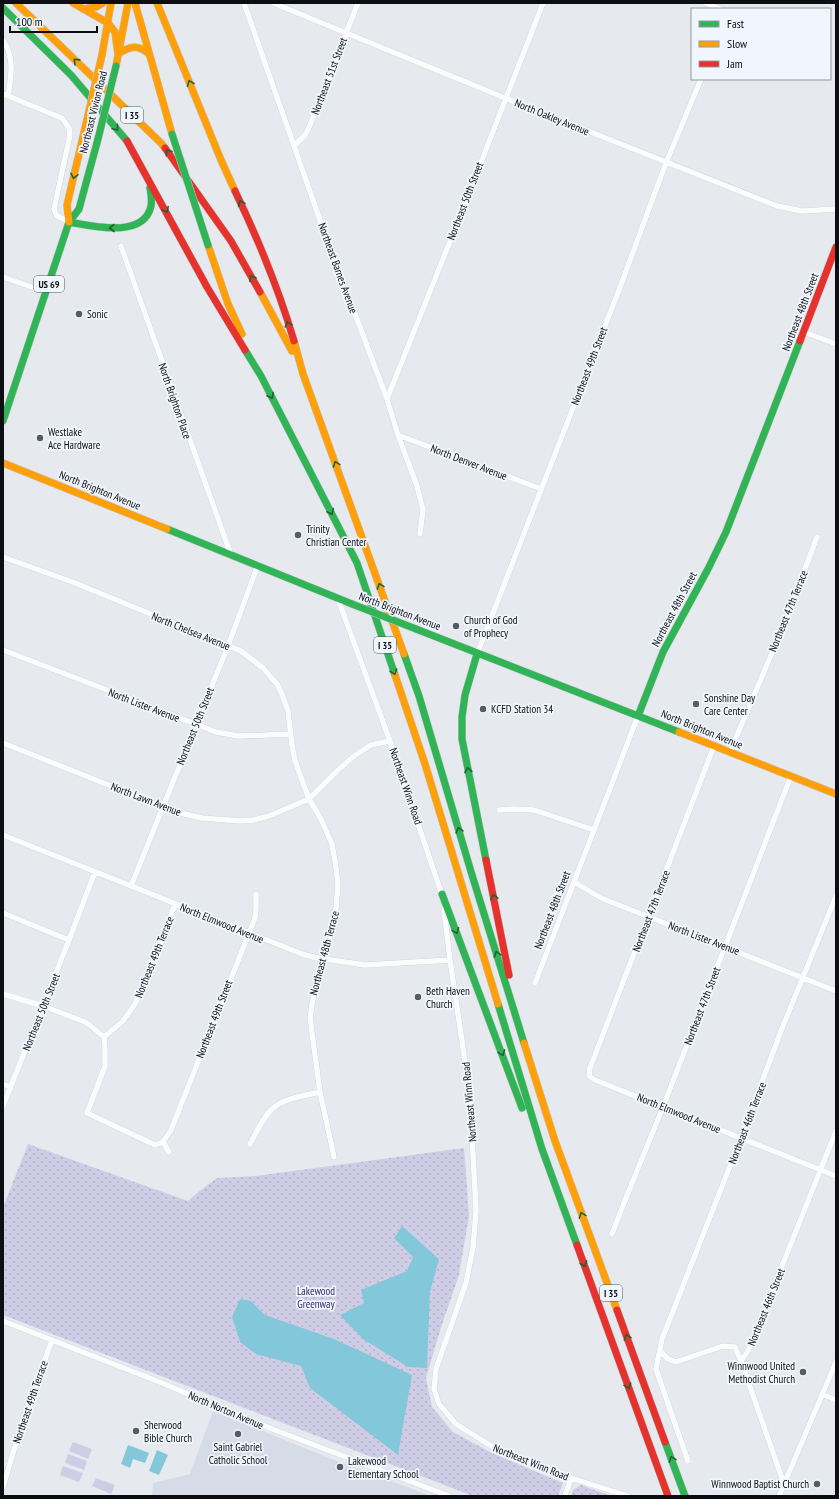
<svg xmlns="http://www.w3.org/2000/svg" width="839" height="1499" viewBox="0 0 839 1499" font-family="'PT Sans Narrow',sans-serif">
	<style>
		.built { fill: #d5dce7 }
		.grass { fill: url(#grass-dots) }
		.pitch { fill: #cfcde6 }
		.water { fill: #83c8da }
		.lines { fill: none; stroke-linecap: round; stroke-linejoin: round }
		.street-casing { stroke: #c5c8cc; stroke-width: 6 }
		.fast-casing { stroke: #c5c8cc; stroke-width: 8 }
		.slow-casing { stroke: #c5c8cc; stroke-width: 8 }
		.jam-casing { stroke: #c5c8cc; stroke-width: 8 }
		.street { stroke: #fbfcfd; stroke-width: 5.5 }
		.fast { stroke: #30b455; stroke-width: 7 }
		.slow { stroke: #ff9f0a; stroke-width: 7 }
		.jam { stroke: #e5322d; stroke-width: 7 }
		.fast-bridge-casing { stroke: #c5c8cc; stroke-width: 8; stroke-linecap: butt }
		.slow-bridge-casing { stroke: #c5c8cc; stroke-width: 8; stroke-linecap: butt }
		.fast-bridge { stroke: #30b455; stroke-width: 7 }
		.slow-bridge { stroke: #ff9f0a; stroke-width: 7 }
		.oneway { stroke: #1e6133 }
		.poi-dot { fill: #585b5f; stroke: #f0f6fe; stroke-width: 1.5 }
		.labels { text-anchor: middle; dominant-baseline: central; stroke-width: 3.5; stroke-linejoin: round; paint-order: stroke }
		.shield { fill: #f0f6fe; stroke: #505458; stroke-width: 1 }
		.shield-label { font-size: 10px; font-weight: bold; fill: #0c0e11 }
		.street-label { font-size: 11px; fill: #0c0e11; stroke: #f0f6fe }
		.poi-label { font-size: 11px; fill: #0c0e11; stroke: #f0f6fe; text-anchor: start }
		.park-label { font-size: 11px; fill: #39216e; stroke: #f0f6fe }
	</style>
	<defs>
		<pattern id="grass-dots" width="8" height="8" patternUnits="userSpaceOnUse"><rect width="8" height="8" fill="#cfcde6"/><path d="M2 2h.1M6 6h.1" fill="none" stroke="#b1afc4" stroke-width="1.8" stroke-linecap="round"/></pattern>
	</defs>
	<rect width="100%" height="100%" fill="#e6eaef"/>
	<path class="built" d="M213,1411l116,47 102,38h-279l1,-13 37,-9z"/>
	<path class="grass" d="M28,1144l160,57 9,-8 20,-15 39,-2 208,-28 5,68 -10,59 -18,52 -15,51 6,29 21,25 39,21 71,30 -5,13h-85l-470,-181v-108z
		M581,1485l30,11h-40l2,-6z"/>
	<path class="pitch" d="M73,1442l19,7 -4,10 -19,-8z
		M68,1454l19,7 -3,9 -19,-7z
		M63,1466l20,7 -4,9 -19,-7z
		M96,1478l19,7 -4,9 -19,-8z"/>
	<path class="water" d="M402,1226l37,33 -9,33 -3,76 -19,-1 -45,-28 -23,-24 24,-12 -3,-13 46,-19 6,-14 -19,-19z
		M240,1299l11,2 14,14 69,24 78,36 -14,80 -88,-67 -9,-22 -45,-12 -16,-12 -8,-25z
		M128,1445l21,8 -4,10 -12,-4 -3,9 -9,-4z
		M157,1450l11,5 -9,20 -10,-4z"/>
	<g class="lines">
		<defs>
			<path id="street" d="M244,3l77,220 66,176 11,36 19,51 6,24 -3,24
				M273,3l232,95 272,108 25,5 34,-2
				M706,3l14,6
				M3,40c12,18 8,36 5,56
				M3,94l59,24 7,10 1,7 -16,74 3,7 12,6
				M295,145l10,-10 3,-5 50,-127
				M121,246l110,309
				M3,277l43,15
				M804,332l32,12
				M387,399l72,-180 84,-216
				M398,435l143,54
				M3,557l72,26 166,68 22,17 14,16 5,10 6,17 4,34 3,16 14,38 12,20 11,25 4,23 2,18 -3,34 -20,67 -5,32 10,74 14,65
				M338,599l52,142 52,154
				M3,650l213,82 22,4 53,-2
				M477,654l142,-364 47,-127 35,-84
				M3,743l173,69 26,6 39,3 12,-1 16,-4 40,-17 28,-28 17,-15 17,-11 19,-4
				M714,746l-124,322 -1,8 6,4 241,96
				M730,752l53,-125 34,-90
				M499,810l14,-1 21,1 60,20
				M3,835l299,119 15,4 48,7 85,-5
				M574,882l27,16 235,93
				M131,886l97,-240 30,-81
				M444,909l6,51 20,135 6,116 -3,37 -7,35 -30,86 -2,20 5,15 17,20 40,25 75,29 57,18
				M3,913l66,27
				M535,983l103,-267
				M3,994l40,12 37,14 7,3 17,14
				M3,1084l7,3
				M3,1106l66,-166 26,-68
				M163,1142l-8,3 -68,-32 18,-47v-19l-1,-10 19,-16 12,-17 16,-35 24,-65
				M163,1142l8,-12 84,-212 1,-9v-15
				M163,1142l6,10
				M250,1144c6,-11 12,-25 21,-34 12,-12 33,-14 49,-18
				M612,1234l14,-36 37,-91 128,-331
				M3,1321l154,60 115,48 177,67
				M660,1351l8,8 8,3 47,-16 12,1 6,14 43,123
				M741,1361l7,-10 88,-220
				M822,1394l14,6
				M688,1461l-32,-92 6,-30 72,-183 47,-125 55,-135
				M3,1487l18,-61 31,-86
				M565,1496l6,-18
				M779,1496l57,-134"/>
			<path id="fast" d="M3,8l68,67 56,66
				M69,222c23,4 75,17 82,-16 1,-5 0,-12 -1,-18
				M245,350l16,26 96,187 38,112
				M3,421l66,-199 10,-13 19,-70
				M167,529l185,75
				M416,629l263,103
				M404,654l15,42 53,179 52,168
				M477,654l-12,41 -3,22v22l24,121
				M638,716l25,-64 45,-83 18,-37 74,-191
				M442,894l80,214
				M498,1004l44,145 35,96
				M665,1442l20,54"/>
			<path id="slow" d="M16,3l145,140 4,5
				M73,3l35,20 7,9 3,22c12,-8 20,-10 31,0
				M135,3l37,131
				M157,3l64,157 14,31
				M83,9l13,-2 7,-4
				M102,55l9,-52
				M116,66l12,-63
				M69,222l-2,-17 19,-81
				M208,245l20,59 14,30
				M260,292l32,59
				M294,341l9,33 101,280
				M3,463l164,66
				M395,675l30,89 73,240
				M679,732l157,62
				M524,1043l31,98 62,169"/>
			<path id="jam" d="M127,141l80,146 38,63
				M165,148l66,93 29,51
				M235,191c23,48 44,99 59,150
				M800,341l36,-94
				M486,860l23,115
				M577,1245l91,251
				M617,1310l48,132"/>
		</defs>
		<use href="#street" class="street-casing"/>
		<use href="#fast" class="fast-casing"/>
		<use href="#slow" class="slow-casing"/>
		<use href="#jam" class="jam-casing"/>
		<use href="#street" class="street"/>
		<use href="#fast" class="fast"/>
		<use href="#slow" class="slow"/>
		<use href="#jam" class="jam"/>
		<defs>
			<path id="fast-bridge" d="M172,134l36,111
				M98,139l18,-73
				M352,604l64,25"/>
			<path id="slow-bridge" d="M86,124l16,-69"/>
		</defs>
		<use href="#fast-bridge" class="fast-bridge-casing"/>
		<use href="#slow-bridge" class="slow-bridge-casing"/>
		<use href="#fast-bridge" class="fast-bridge"/>
		<use href="#slow-bridge" class="slow-bridge"/>
	</g>
	<defs><path id="oneway-chevron" d="M-2-3.5L2.5 0L-2 3.5" fill="none" stroke-width="1.6" stroke-linecap="round" stroke-linejoin="round"/></defs>
	<g class="oneway">
		<use href="#oneway-chevron" transform="translate(76 61) rotate(-136)"/>
		<use href="#oneway-chevron" transform="translate(190 83) rotate(-112)"/>
		<use href="#oneway-chevron" transform="translate(116 128) rotate(50)"/>
		<use href="#oneway-chevron" transform="translate(168 152) rotate(-126)"/>
		<use href="#oneway-chevron" transform="translate(74 176) rotate(103)"/>
		<use href="#oneway-chevron" transform="translate(241 203) rotate(-114)"/>
		<use href="#oneway-chevron" transform="translate(166 210) rotate(62)"/>
		<use href="#oneway-chevron" transform="translate(112 228) rotate(180)"/>
		<use href="#oneway-chevron" transform="translate(252 278) rotate(-120)"/>
		<use href="#oneway-chevron" transform="translate(288 324) rotate(-107)"/>
		<use href="#oneway-chevron" transform="translate(271 396) rotate(63)"/>
		<use href="#oneway-chevron" transform="translate(336 464) rotate(-110)"/>
		<use href="#oneway-chevron" transform="translate(331 512) rotate(63)"/>
		<use href="#oneway-chevron" transform="translate(380 586) rotate(-110)"/>
		<use href="#oneway-chevron" transform="translate(394 672) rotate(71)"/>
		<use href="#oneway-chevron" transform="translate(468 770) rotate(-101)"/>
		<use href="#oneway-chevron" transform="translate(459 830) rotate(-106)"/>
		<use href="#oneway-chevron" transform="translate(494 897) rotate(-102)"/>
		<use href="#oneway-chevron" transform="translate(456 931) rotate(69)"/>
		<use href="#oneway-chevron" transform="translate(497 954) rotate(-108)"/>
		<use href="#oneway-chevron" transform="translate(502 1053) rotate(70)"/>
		<use href="#oneway-chevron" transform="translate(582 1215) rotate(-110)"/>
		<use href="#oneway-chevron" transform="translate(584 1264) rotate(70)"/>
		<use href="#oneway-chevron" transform="translate(627 1337) rotate(-110)"/>
		<use href="#oneway-chevron" transform="translate(628 1386) rotate(70)"/>
		<use href="#oneway-chevron" transform="translate(672 1459) rotate(-110)"/>
	</g>
	<g class="poi-dot">
		<circle cx="79" cy="314" r="4"/>
		<circle cx="40" cy="438" r="4"/>
		<circle cx="298" cy="535" r="4"/>
		<circle cx="456" cy="626" r="4"/>
		<circle cx="696" cy="704" r="4"/>
		<circle cx="483" cy="709" r="4"/>
		<circle cx="418" cy="997" r="4"/>
		<circle cx="803" cy="1372" r="4"/>
		<circle cx="136" cy="1431" r="4"/>
		<circle cx="238" cy="1434" r="4"/>
		<circle cx="340" cy="1467" r="4"/>
		<circle cx="817" cy="1484" r="4"/>
	</g>
	<g class="labels">
		<g class="shield">
			<rect x="121" y="107" width="22" height="16" rx="3"/>
			<rect x="34" y="276" width="30" height="16" rx="3"/>
			<rect x="374" y="637" width="22" height="16" rx="3"/>
			<rect x="600" y="1285" width="22" height="16" rx="3"/>
		</g>
		<g class="shield-label">
			<text x="132" y="115">I 35</text>
			<text x="49" y="284">US 69</text>
			<text x="385" y="645">I 35</text>
			<text x="611" y="1293">I 35</text>
		</g>
		<g class="street-label">
			<text transform="translate(329 76) rotate(-69)">Northeast 51st Street</text>
			<text transform="translate(93 112) rotate(-76)">Northeast Vivion Road</text>
			<text transform="translate(552 117) rotate(22)">North Oakley Avenue</text>
			<text transform="translate(465 201) rotate(-69)">Northeast 50th Street</text>
			<text transform="translate(338 268) rotate(70)">Northeast Barnes Avenue</text>
			<text transform="translate(800 312) rotate(-69)">Northeast 48th Street</text>
			<text transform="translate(589 366) rotate(-69)">Northeast 49th Street</text>
			<text transform="translate(175 401) rotate(71)">North Brighton Place</text>
			<text transform="translate(469 462) rotate(21)">North Denver Avenue</text>
			<text transform="translate(100 490) rotate(22)">North Brighton Avenue</text>
			<text transform="translate(674 609) rotate(-62)">Northeast 48th Street</text>
			<text transform="translate(400 611) rotate(21)">North Brighton Avenue</text>
			<text transform="translate(788 611) rotate(-68)">Northeast 47th Terrace</text>
			<text transform="translate(191 631) rotate(22)">North Chelsea Avenue</text>
			<text transform="translate(144 705) rotate(21)">North Lister Avenue</text>
			<text transform="translate(195 726) rotate(-68)">Northeast 50th Street</text>
			<text transform="translate(702 729) rotate(22)">North Brighton Avenue</text>
			<text transform="translate(406 786) rotate(71)">Northeast Winn Road</text>
			<text transform="translate(146 799) rotate(21)">North Lawn Avenue</text>
			<text transform="translate(552 910) rotate(-69)">Northeast 48th Street</text>
			<text transform="translate(651 911) rotate(-69)">Northeast 47th Terrace</text>
			<text transform="translate(222 923) rotate(22)">North Elmwood Avenue</text>
			<text transform="translate(704 938) rotate(21)">North Lister Avenue</text>
			<text transform="translate(324 953) rotate(-75)">Northeast 48th Terrace</text>
			<text transform="translate(154 957) rotate(-68)">Northeast 49th Terrace</text>
			<text transform="translate(702 1006) rotate(-69)">Northeast 47th Street</text>
			<text transform="translate(41 1012) rotate(-68)">Northeast 50th Street</text>
			<text transform="translate(214 1019) rotate(-69)">Northeast 49th Street</text>
			<text transform="translate(469 1102) rotate(-95)">Northeast Winn Road</text>
			<text transform="translate(679 1113) rotate(22)">North Elmwood Avenue</text>
			<text transform="translate(747 1123) rotate(-69)">Northeast 46th Terrace</text>
			<text transform="translate(766 1307) rotate(-68)">Northeast 46th Street</text>
			<text transform="translate(30 1402) rotate(-71)">Northeast 49th Terrace</text>
			<text transform="translate(226 1410) rotate(23)">North Norton Avenue</text>
			<text transform="translate(531 1462) rotate(22)">Northeast Winn Road</text>
		</g>
		<g class="poi-label">
			<text x="87" y="314">Sonic</text>
			<text x="48" y="432">Westlake<tspan x="48" dy="13">Ace Hardware</tspan></text>
			<text x="306" y="529">Trinity<tspan x="306" dy="13">Christian Center</tspan></text>
			<text x="464" y="620">Church of God<tspan x="464" dy="13">of Prophecy</tspan></text>
			<text x="704" y="698">Sonshine Day<tspan x="704" dy="13">Care Center</tspan></text>
			<text x="491" y="709">KCFD Station 34</text>
			<text x="426" y="991">Beth Haven<tspan x="426" dy="13">Church</tspan></text>
			<text x="795" y="1366" text-anchor="end">Winnwood United<tspan x="795" dy="13">Methodist Church</tspan></text>
			<text x="144" y="1425">Sherwood<tspan x="144" dy="13">Bible Church</tspan></text>
			<text x="238" y="1447" text-anchor="middle">Saint Gabriel<tspan x="238" dy="13">Catholic School</tspan></text>
			<text x="348" y="1461">Lakewood<tspan x="348" dy="13">Elementary School</tspan></text>
			<text x="809" y="1484" text-anchor="end">Winnwood Baptist Church</text>
		</g>
		<g class="park-label">
			<text x="316" y="1291">Lakewood<tspan x="316" dy="13">Greenway</tspan></text>
		</g>
	</g>
	<rect width="839" height="1499" fill="none" stroke="#0c0e11" stroke-width="8"/>
	<rect x="691" y="8" width="140" height="72" fill="#f0f6fe" stroke="#95999f"/>
	<rect x="699" y="21" width="20" height="6" fill="#30b455" stroke="#95999f"/>
	<text x="727" y="28" font-size="12" fill="#0c0e11">Fast</text>
	<rect x="699" y="41" width="20" height="6" fill="#ff9f0a" stroke="#95999f"/>
	<text x="727" y="48" font-size="12" fill="#0c0e11">Slow</text>
	<rect x="699" y="61" width="20" height="6" fill="#e5322d" stroke="#95999f"/>
	<text x="727" y="68" font-size="12" fill="#0c0e11">Jam</text>
	<path d="M10 26v6h87v-6" fill="none" stroke="#0c0e11" stroke-width="2"/>
	<text x="16" y="26" font-size="12" fill="#0c0e11" stroke="#f0f6fe" stroke-width="3" paint-order="stroke">100 m</text>
</svg>
